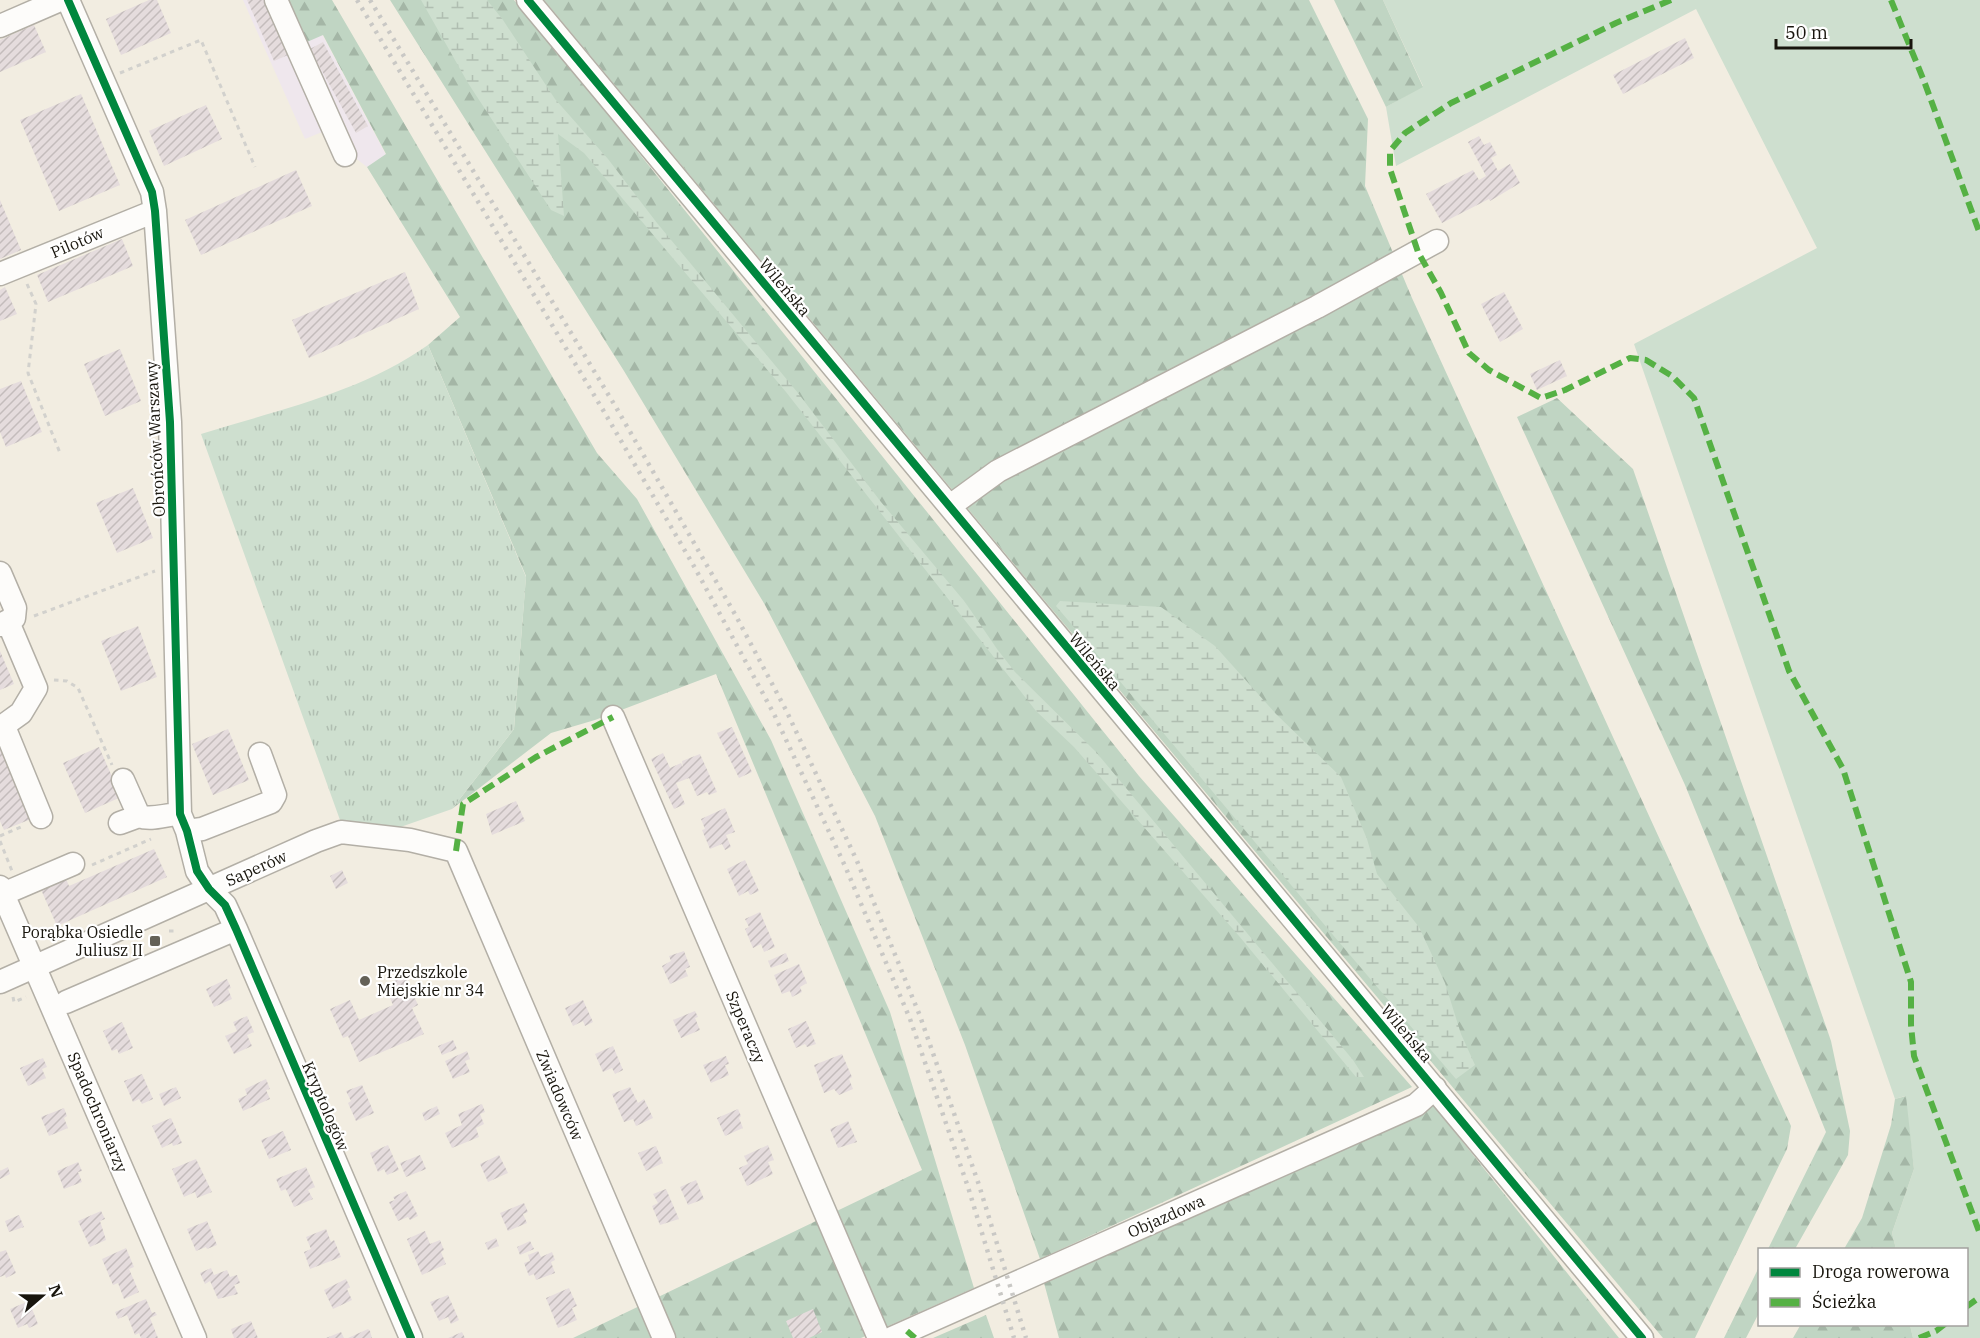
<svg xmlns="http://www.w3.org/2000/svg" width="1980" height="1338" viewBox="0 0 1980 1338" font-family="'IBM Plex Serif',serif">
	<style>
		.industrial { fill: #efe7ed }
		.grass { fill: #cedfcf }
		.forest { fill: url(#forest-firs) }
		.wetland { fill: url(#wetland-marsh) }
		.park { fill: url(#park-tufts) }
		.building { fill: url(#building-hatch) }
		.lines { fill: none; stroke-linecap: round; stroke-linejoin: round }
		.minor-casing { stroke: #b3afa6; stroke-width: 25 }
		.path { stroke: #d2d1cd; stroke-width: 3; stroke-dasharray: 4.5 4.5; stroke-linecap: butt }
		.minor { stroke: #fdfcfa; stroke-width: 22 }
		.rail { stroke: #c9c8c5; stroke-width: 4.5; stroke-dasharray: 3 6; stroke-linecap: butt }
		.quiet { stroke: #55b144; stroke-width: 6; stroke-dasharray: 12 6; stroke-linecap: butt }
		.cycleway-casing { stroke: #fff; stroke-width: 11 }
		.cycleway { stroke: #00873e; stroke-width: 8 }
		.poi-dot { fill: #646157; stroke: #fff; stroke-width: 2 }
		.labels { text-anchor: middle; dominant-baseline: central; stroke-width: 4.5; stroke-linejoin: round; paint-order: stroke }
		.street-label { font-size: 16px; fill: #18150d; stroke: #fff }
		.poi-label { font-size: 16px; fill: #18150d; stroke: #fff; text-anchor: end }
	</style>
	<defs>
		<pattern id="forest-firs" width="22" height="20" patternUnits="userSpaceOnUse" patternTransform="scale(1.5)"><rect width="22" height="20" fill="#c0d5c3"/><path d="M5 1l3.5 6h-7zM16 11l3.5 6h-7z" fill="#a4b6a6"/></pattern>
		<pattern id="wetland-marsh" width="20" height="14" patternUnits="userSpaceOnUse" patternTransform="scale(1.5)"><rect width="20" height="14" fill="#cedfcf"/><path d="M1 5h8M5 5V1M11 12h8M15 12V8" fill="none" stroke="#b0beb1"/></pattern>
		<pattern id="park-tufts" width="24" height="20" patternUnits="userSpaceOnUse" patternTransform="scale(1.5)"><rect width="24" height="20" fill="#cedfcf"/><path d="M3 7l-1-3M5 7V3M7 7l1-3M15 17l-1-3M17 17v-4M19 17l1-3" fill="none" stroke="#b0beb1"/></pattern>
		<pattern id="building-hatch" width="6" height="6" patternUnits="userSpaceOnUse" patternTransform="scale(1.5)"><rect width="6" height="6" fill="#e5dcdd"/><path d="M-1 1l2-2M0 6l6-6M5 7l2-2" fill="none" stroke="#c4bcbc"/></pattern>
	</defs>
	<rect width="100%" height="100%" fill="#f2ede1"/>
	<path class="industrial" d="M243,0h44l35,34 64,121 -19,12 -45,-35 -17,7z"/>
	<path class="grass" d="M1383,0h597v1338h-67l-3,-13 56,-1v-74l-70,-1 -4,-16 22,-64 -9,-73 -10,3 -261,-755 183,-96 -121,-239 -300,157 -10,-59 37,-21z"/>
	<path class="forest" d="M287,0h45l265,453 40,46 134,241 119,272 84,276 -113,50h-288l349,-168 -206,-496 -121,46 -44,13 -99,76 62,-80 12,-153 -98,-231 32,-28 -93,-150 19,-13 -63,-119 -16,7z
		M390,0h124l67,81 558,695 273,311 -372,172 -75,-214 -90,-229 -110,-211 -141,-234z
		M544,0h765l59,119 -3,67 47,112 379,828 -4,23 -92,189h-32l-639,-762z
		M1334,0h49l40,87 -37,20z
		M1557,398l76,71 198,572 19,90 -2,24 -53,94h-27l58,-117 -141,-347 -168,-368z
		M1906,1096l8,73 -22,64 4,16h-52l18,-31 29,-93 4,-26z
		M1434,1106l185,232h-560l-15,-55z
		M1759,1267v46l-13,25h-22z
		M986,1315l8,23h-61z
		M1801,1324l109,1 3,13h-120z"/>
	<path class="wetland" d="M421,0h66l16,20 52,79 53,60 49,64 141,170 83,109 84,100 32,47 18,23 81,80 257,308 11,17h-8l-117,-141 -165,-189 -38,-36 -250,-319 -202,-239 -26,-19 6,82 -13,-6 -83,-127z
		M1060,601l101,6 54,39 61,68 65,63 26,62 10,35 42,53 26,56 16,51 14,31 -19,14c-135,-156 -266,-316 -400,-473z"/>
	<path class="park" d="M428,345l98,232 -12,152 -62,80 -103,36 -148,-411c77,-24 161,-42 227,-89z"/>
	<path class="building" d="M149,0h8l14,33 -50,22 -15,-36z
		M247,0h16l25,55 -14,6z
		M34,25l12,27 -46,20v-32z
		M1685,38l9,20 -71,36 -10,-19z
		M323,42l45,84 -12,7 -46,-84z
		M81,94l39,91 -61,26 -39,-91z
		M206,105l16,34 -58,27 -15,-35z
		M1479,136l5,9 6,-3 7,13 -6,3 7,13 12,-7 10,19 -30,18 -1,-2 -47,24 -16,-29 47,-24 6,10 7,-4 -18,-34z
		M296,170l16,36 -111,49 -16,-35z
		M0,200l21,50 -21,9z
		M122,239l11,27 -85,36 -11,-27z
		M405,272l14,37 -110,49 -17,-38z
		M5,287l12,27 -17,7v-31z
		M1504,292l19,37 -23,13 -19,-38z
		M120,349l21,52 -36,15 -21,-52z
		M1560,360l7,16 -30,14 -7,-16z
		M21,381l21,51 -36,15 -6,-15v-43z
		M133,488l20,50 -36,15 -21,-50z
		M138,626l19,51 -36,14 -20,-50z
		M0,651l14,33 -14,6z
		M732,727l20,45 -13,6 -22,-45z
		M228,729l21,51 -36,15 -21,-51z
		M99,747l22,50 -36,16 -22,-50z
		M0,748l31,71 -27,11 -4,-9z
		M663,753l7,15 11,-5 2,4 -1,-6 18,-7 17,38 -8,3 -2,-3 -10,4 -8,-18 -13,5 9,21 -11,5 -23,-50z
		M516,801l9,20 -33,14 -6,-21z
		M725,808l10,24 -9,3 5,12 -6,3 -3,-6 -12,5 -8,-19 3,-1 -4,-10z
		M154,849l13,28 -110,49 -18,-41 25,-11 5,12z
		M745,860l14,31 -9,4 -2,-4 -9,5 -12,-27z
		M342,870l6,13 -12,6 -6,-13z
		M760,912l15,35 -11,5 -3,-8 -8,4 -8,-19 4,-2 -4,-8z
		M684,951l6,16 -5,2 3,7 -18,8 -8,-18 9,-5 -2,-5z
		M786,953l3,8 -18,7 -3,-7z
		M799,964l8,19 -7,4 2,5 -10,5 -2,-6 -8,3 -8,-19z
		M405,976l13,29 -6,3 12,26 -65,28 -11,-26 -5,2 -13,-29 20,-9 9,20 34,-15 -9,-20z
		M227,979l4,9 -3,1 4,10 -18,8 -8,-18z
		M583,1000l10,22 -8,4 -2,-5 -10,5 -8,-18z
		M695,1011l3,6 -3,1 5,12 -19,8 -8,-18z
		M247,1016l7,16 -7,3 5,11 -18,8 -9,-18 12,-5 -4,-9z
		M806,1021l10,23 -9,3 -2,-3 -9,4 -8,-19z
		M122,1022l11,26 -14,6 -2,-5 -5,2 -9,-20z
		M453,1040l4,9 -15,6 -4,-9z
		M613,1046l10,24 -8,4 -3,-6 -9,4 -8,-18z
		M467,1051l3,8 -5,2 5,11 -17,7 -8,-18z
		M842,1054l10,23 -3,2 4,10 -14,6 -5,-6 -10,4 -10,-28z
		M726,1056l3,8 -4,1 4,10 -18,8 -8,-18z
		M43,1058l4,9 -5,2 4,9 -18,8 -8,-18z
		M142,1074l11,25 -11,5 -3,-5 -6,3 -9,-21z
		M266,1079l4,10 -4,1 4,9 -27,12 -5,-12 9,-4 -2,-6z
		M362,1085l12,28 -18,8 -8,-18 3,-2 -5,-10z
		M176,1087l5,11 -17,8 -5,-12z
		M630,1087l8,16 6,-4 9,19 -17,8 -3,-7 -9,3 -12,-28z
		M482,1104l3,8 -5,2 4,10 -8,4 3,9 -27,11 -7,-15 17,-8 -4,-11z
		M437,1106l3,8 -15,7 -3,-8z
		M64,1108l3,8 -3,2 4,10 -19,8 -8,-19z
		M738,1109l3,7 -2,2 4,10 -18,8 -8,-18z
		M171,1118l11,25 -9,3 -1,-3 -10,5 -10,-22z
		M848,1121l9,21 -19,6 -8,-19z
		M283,1131l8,19 -22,9 -8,-19z
		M388,1145l11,25 -12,5 -3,-6 -6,3 -8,-19z
		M768,1145l6,15 -6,2 5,12 -26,12 -8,-18 9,-4 -4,-8z
		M656,1146l7,17 -17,8 -8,-18z
		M420,1155l6,14 -20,8 -6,-14z
		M499,1155l9,18 -20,9 -8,-18z
		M196,1159l16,33 -15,6 -2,-6 -11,5 -12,-28z
		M78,1162l4,9 -4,1 4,10 -18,7 -7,-18z
		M8,1167l2,7 -10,5v-8z
		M306,1167l9,20 -7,3 5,9 -19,8 -8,-18 -5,2 -5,-12z
		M696,1180l8,19 -16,6 -8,-18z
		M666,1189l13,30 -19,6 -8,-19 6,-3 -5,-9z
		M406,1191l12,25 -8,4 -2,-3 -10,4 -9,-19 6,-2 -2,-3z
		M524,1203l4,9 -5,2 4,9 -19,8 -8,-18z
		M101,1211l4,8 -5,2 6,19 -16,7 -12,-26z
		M19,1215l5,12 -15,5 -4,-11z
		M207,1221l10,24 -10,4 -1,-2 -10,4 -9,-22z
		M326,1229l5,13 3,-2 7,17 -31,12 -6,-17 7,-3 -5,-12z
		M425,1231l5,13 10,-4 4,10 -3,2 5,12 -24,11 -15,-36z
		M496,1238l3,8 -11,4 -3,-7z
		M530,1241l4,8 -14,6 -3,-8z
		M126,1248l8,19 -5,2 10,23 -15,7 -6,-16 -5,2 -11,-26z
		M6,1250l10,23 -10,5 -1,-3 -5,2v-25z
		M538,1251l3,6 11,-5 3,8 -4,2 4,11 -19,7 -2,-6 -5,2 -5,-13 6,-2 -2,-6z
		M211,1268l3,7 13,-5 3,7 7,-2 3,8 -6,2 4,9 -20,5 -8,-18 -5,3 -5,-11z
		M346,1279l4,8 -3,2 5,11 -19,9 -9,-19z
		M569,1288l8,18 -5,2 5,12 -19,8 -12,-30z
		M448,1295l11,25 -8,4 -3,-7 -9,4 -9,-19z
		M146,1299l6,14 3,-1 2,3 -7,3 8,20h-17l-2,-5 -4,2 -8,-20 -9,4 -3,-7z
		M29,1301l9,23 -9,4 -2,-4 -9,4 -8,-19z
		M813,1309l9,23 -13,6h-16l-7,-17z
		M251,1321l7,17h-24l-3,-9z
		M368,1329l2,2 2,7h-24z
		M341,1332l3,6h-18z
		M462,1332l3,6h-17z"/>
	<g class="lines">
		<defs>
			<path id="minor" d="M68,0l84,192 3,19 15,211 10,392 7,17 10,40 12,18 16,16 11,24 175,409
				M276,0l69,155
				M528,0l1114,1338
				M0,26l60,-26
				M0,274l155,-63
				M950,506l48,-35 319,-164 120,-66
				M0,573l15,35 -1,10 -14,7
				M8,622l28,66 -15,25 -14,10 -2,6 36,88
				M613,717l266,621
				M123,780l16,36
				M120,823l19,-7c13,5 27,-2 41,-2
				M187,831l15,-2 69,-27 4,-7 -15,-41
				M0,887l195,451
				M3,894l70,-30
				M0,982l316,-141 25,-9 69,8 46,11 208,487
				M66,1002l170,-73
				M892,1338l524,-233 19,-17"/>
		</defs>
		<use href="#minor" class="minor-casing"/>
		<path class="path" d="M120,73l81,-33 54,127
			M27,284l9,20 -8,69 32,80
			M34,616l121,-45
			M54,680l13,1 11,7 34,77
			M0,836l23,-10
			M0,841l12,30
			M92,865l59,-26
			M169,931h7
			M13,997l1,5 12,-5"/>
		<use href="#minor" class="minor"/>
		<path class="rail" d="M357,0l249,415 89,153 79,146 71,152 65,153 58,168 46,151
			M370,0l247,409 119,207 50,94 71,151 63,155 59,169 47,153"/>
		<path class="quiet" d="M1671,0l-55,23 -165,80 -46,30 -15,18v18l28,83 23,41 28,60 20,17 52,28 24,-8 65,-32 16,2 26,16 22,22 95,273 54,98 68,213v43l3,31 66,178
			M1891,0l33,81 56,153
			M456,851l7,-47 73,-47 77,-40
			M1966,1307l14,-10
			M907,1331l8,7
			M1919,1338l17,-7 9,-7"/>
		<defs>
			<path id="cycleway" d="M68,0l84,192 3,19 15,211 10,392 7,17 10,40 12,18 16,16 11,24 175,409
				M528,0l1114,1338"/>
		</defs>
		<use href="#cycleway" class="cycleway-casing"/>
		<use href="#cycleway" class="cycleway"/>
	</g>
	<g class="poi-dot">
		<rect x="149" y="935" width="12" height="12" rx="3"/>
		<circle cx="365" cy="981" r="6"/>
	</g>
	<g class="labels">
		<g class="street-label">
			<text transform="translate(77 242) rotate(-23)">Pilotów</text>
			<text transform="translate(785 287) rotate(50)">Wileńska</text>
			<text transform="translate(155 439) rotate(-93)">Obrońców Warszawy</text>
			<text transform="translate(1095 661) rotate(50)">Wileńska</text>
			<text transform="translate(256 868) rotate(-24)">Saperów</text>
			<text transform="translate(746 1027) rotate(67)">Szperaczy</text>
			<text transform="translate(1407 1033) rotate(50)">Wileńska</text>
			<text transform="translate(560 1095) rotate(67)">Zwiadowców</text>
			<text transform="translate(326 1106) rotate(67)">Kryptologów</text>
			<text transform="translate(98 1112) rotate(67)">Spadochroniarzy</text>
			<text transform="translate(1166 1216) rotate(-24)">Objazdowa</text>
		</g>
		<g class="poi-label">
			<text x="143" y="932">Porąbka Osiedle<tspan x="143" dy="18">Juliusz II</tspan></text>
			<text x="377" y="972" text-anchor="start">Przedszkole<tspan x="377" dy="18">Miejskie nr 34</tspan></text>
		</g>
	</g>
	<rect x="1758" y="1248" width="210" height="78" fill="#ffffff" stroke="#a3a19e" stroke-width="1.5"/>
	<rect x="1770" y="1268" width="30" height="9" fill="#00873e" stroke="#a3a19e" stroke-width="1.5"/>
	<text x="1812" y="1278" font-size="18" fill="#18150d">Droga rowerowa</text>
	<rect x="1770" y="1298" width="30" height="9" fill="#55b144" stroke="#a3a19e" stroke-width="1.5"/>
	<text x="1812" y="1308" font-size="18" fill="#18150d">Ścieżka</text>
	<g transform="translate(42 1296) rotate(70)" stroke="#ffffff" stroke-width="4.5" paint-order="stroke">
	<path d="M0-4.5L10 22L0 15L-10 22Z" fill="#18150d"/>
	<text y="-9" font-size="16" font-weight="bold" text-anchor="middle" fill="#18150d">N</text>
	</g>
	<path d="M1776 39v9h135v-9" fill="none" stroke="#18150d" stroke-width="3"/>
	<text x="1785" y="39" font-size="18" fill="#18150d" stroke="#ffffff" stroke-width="4.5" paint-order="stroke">50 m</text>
</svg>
